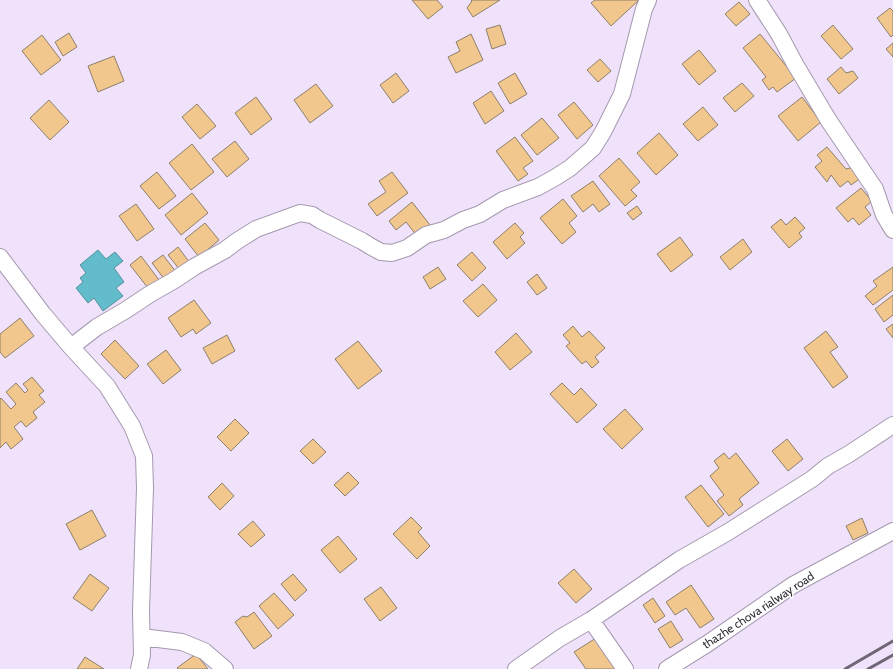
<svg xmlns="http://www.w3.org/2000/svg" width="893" height="669" viewBox="0 0 893 669" font-family="Cabin,sans-serif">
	<style>
		.water { fill: #63bccb; stroke: #54919e }
		.building { fill: #f1c78e; stroke: #8e7f6b }
		.lines { fill: none; stroke-linecap: round; stroke-linejoin: round }
		.minor-casing { stroke: #a599af; stroke-width: 18 }
		.minor { stroke: #fff; stroke-width: 16 }
		.rail { stroke: #6f6775; stroke-width: 3 }
		.labels { text-anchor: middle; dominant-baseline: central; stroke-width: 3; stroke-linejoin: round; paint-order: stroke }
		.street-label { font-size: 12px; fill: #312c35; stroke: #fff }
	</style>
	<rect width="100%" height="100%" fill="#efe2fa"/>
	<path class="water" d="M98,250l8,9 9,-7 8,9 -9,7 10,14 -8,6 7,8 -20,15 -9,-13 -6,5 -12,-15 7,-6 -3,-4 6,-5 -6,-8z"/>
	<path class="building" d="M412,0h25l6,7 -15,12z
		M471,0h29l-27,17 -6,-9 5,-7z
		M595,0h44l-28,26 -20,-23z
		M739,2l11,12 -14,12 -11,-12z
		M890,8l3,3v24l-2,2 -14,-19z
		M500,25l6,19 -14,5 -6,-20z
		M833,25l20,24 -12,10 -20,-23z
		M69,33l8,14 -14,9 -8,-14z
		M471,34l12,26 -27,13 -8,-16 12,-6 -4,-9z
		M760,34l36,44 -19,14 -4,-5 -4,3 -7,-10 4,-3 -23,-29z
		M42,35l19,25 -20,15 -19,-24z
		M893,43v14l-7,-8z
		M699,50l17,21 -17,14 -17,-21z
		M114,56l10,25 -26,11 -10,-26z
		M600,59l11,12 -13,11 -11,-12z
		M841,67l5,6 7,-2 5,7 -19,16 -12,-15z
		M396,73l13,18 -16,12 -13,-18z
		M515,73l12,21 -17,10 -12,-21z
		M742,83l12,13 -19,16 -12,-14z
		M316,84l17,22 -23,17 -16,-23z
		M491,91l13,20 -19,13 -12,-21z
		M256,97l16,22 -21,16 -16,-22z
		M802,97l19,25 -23,19 -20,-25z
		M49,100l20,22 -19,18 -20,-22z
		M574,102l19,23 -16,14 -19,-24z
		M197,104l19,22 -16,13 -18,-22z
		M703,107l15,18 -20,16 -15,-17z
		M542,118l17,20 -22,17 -16,-20z
		M659,133l19,22 -22,20 -19,-22z
		M515,137l18,24 -10,7 5,6 -10,7 -22,-30z
		M235,141l14,18 -22,18 -15,-18z
		M192,144l22,28 -23,18 -22,-27z
		M827,147l19,22 8,-2 8,10 -11,8 -3,-4 -8,6 -9,-12 -4,7 -12,-15 7,-6 -5,-6z
		M619,158l21,24 -9,8 6,6 -12,10 -26,-30z
		M157,172l19,24 -17,13 -19,-23z
		M392,172l16,21 -31,23 -9,-12 18,-12 -7,-11z
		M593,181l17,23 -11,8 -6,-8 -10,8 -12,-16z
		M861,188l11,13 -7,6 6,8 -12,10 -6,-7 -5,4 -12,-14z
		M192,193l16,20 -27,22 -16,-20z
		M563,199l14,17 -8,7 7,9 -14,12 -22,-26z
		M412,202l18,23 -13,11 -11,-14 -10,8 -7,-9z
		M136,204l18,25 -17,12 -18,-25z
		M637,206l5,7 -9,7 -6,-7z
		M795,217l10,11 -6,5 3,4 -13,11 -18,-21 10,-8 5,6z
		M205,223l14,17 -20,17 -14,-18z
		M515,223l9,10 -4,4 5,6 -18,16 -14,-17z
		M680,237l13,18 -22,17 -14,-18z
		M743,239l9,13 -22,18 -10,-13z
		M178,247l12,16 -10,7 -12,-15z
		M472,252l14,16 -14,13 -15,-16z
		M163,255l13,17 -11,8 -13,-17z
		M141,256l18,24 -11,8 -18,-23z
		M438,267l8,12 -16,10 -7,-12z
		M893,267v23l-20,15 -8,-9 12,-10 -4,-5z
		M537,274l10,14 -10,7 -10,-13z
		M483,284l14,16 -19,17 -15,-16z
		M893,295v20l-9,7 -9,-13z
		M194,300l17,23 -15,11 -3,-5 -12,8 -13,-19z
		M20,318l14,18 -29,22 -5,-6v-18z
		M893,324v14l-7,-9z
		M573,326l9,11 7,-6 16,17 -10,9 4,5 -7,6 -6,-7 -4,3 -16,-18 4,-3 -7,-8z
		M826,331l12,16 -8,5 18,25 -15,11 -29,-40z
		M516,333l16,19 -22,18 -15,-18z
		M227,335l8,16 -23,13 -9,-16z
		M115,340l24,26 -14,13 -24,-25z
		M358,341l24,30 -24,18 -23,-30z
		M166,350l15,20 -18,14 -16,-20z
		M32,377l12,14 -5,4 6,7 -12,10 4,6 -11,9 -5,-6 -7,6 9,12 -12,10 -5,-7 -6,6v-49l1,-1 10,11 5,-5 -10,-12 10,-9 9,10 3,-3 -5,-6z
		M562,383l12,12 7,-7 16,17 -20,18 -27,-29z
		M625,409l18,20 -21,20 -19,-20z
		M235,419l14,14 -18,18 -14,-14z
		M313,439l13,13 -13,12 -13,-13z
		M787,439l16,20 -15,12 -16,-20z
		M724,453l5,6 7,-6 23,30 -20,16 4,6 -14,11 -12,-15 7,-6 -14,-19 9,-8 -5,-7z
		M348,472l11,11 -14,13 -11,-11z
		M222,483l12,13 -14,14 -12,-13z
		M701,485l23,29 -16,13 -23,-30z
		M92,510l14,26 -26,14 -14,-26z
		M411,517l11,11 -4,4 12,14 -13,13 -24,-25z
		M862,518l6,15 -15,7 -7,-14z
		M253,521l12,14 -14,12 -13,-13z
		M338,536l19,23 -17,14 -19,-23z
		M574,569l18,20 -16,14 -18,-20z
		M90,574l19,14 -17,23 -19,-13z
		M293,574l14,16 -12,11 -14,-17z
		M691,585l23,34 -14,9 -14,-20 -11,7 -9,-13z
		M381,587l16,21 -17,13 -16,-22z
		M274,593l20,22 -16,14 -19,-23z
		M653,598l12,18 -10,7 -12,-18z
		M254,612l18,24 -18,13 -19,-27 8,-6 4,1z
		M671,621l12,19 -13,8 -12,-19z
		M596,638l20,31h-30l-12,-17z
		M196,654l12,15h-30l-1,-1z
		M85,657l19,12h-27z"/>
	<g class="lines">
		<defs>
			<path id="minor" d="M757,0l22,34 16,30 34,57 46,68 9,26 9,15
				M0,257l43,57 28,33 26,-20 29,-17 24,-16 23,-13 21,-14 31,-17 12,-9 19,-12 44,-16 12,2 8,5 42,21 8,5 11,6 11,1 15,-5 19,-13 18,-5 19,-10 17,-6 23,-14 35,-13 18,-10 14,-9 23,-20 10,-16 19,-38 22,-85 4,-9
				M71,347l36,39 25,40 12,30 1,32 -4,123 1,44 -3,14
				M591,620l34,49
				M142,637l40,5 22,9 21,18
				M516,669l44,-31 31,-18 88,-60 49,-28 84,-53 16,-13 21,-12 44,-29
				M667,669l40,-25 86,-59 100,-54"/>
		</defs>
		<use href="#minor" class="minor-casing"/>
		<use href="#minor" class="minor"/>
		<path class="rail" d="M845,669l48,-28
			M868,669l25,-14"/>
	</g>
	<g class="labels">
		<g class="street-label">
			<text transform="translate(758 610) rotate(-33)">thazhe chova rialway road</text>
		</g>
	</g>
</svg>
